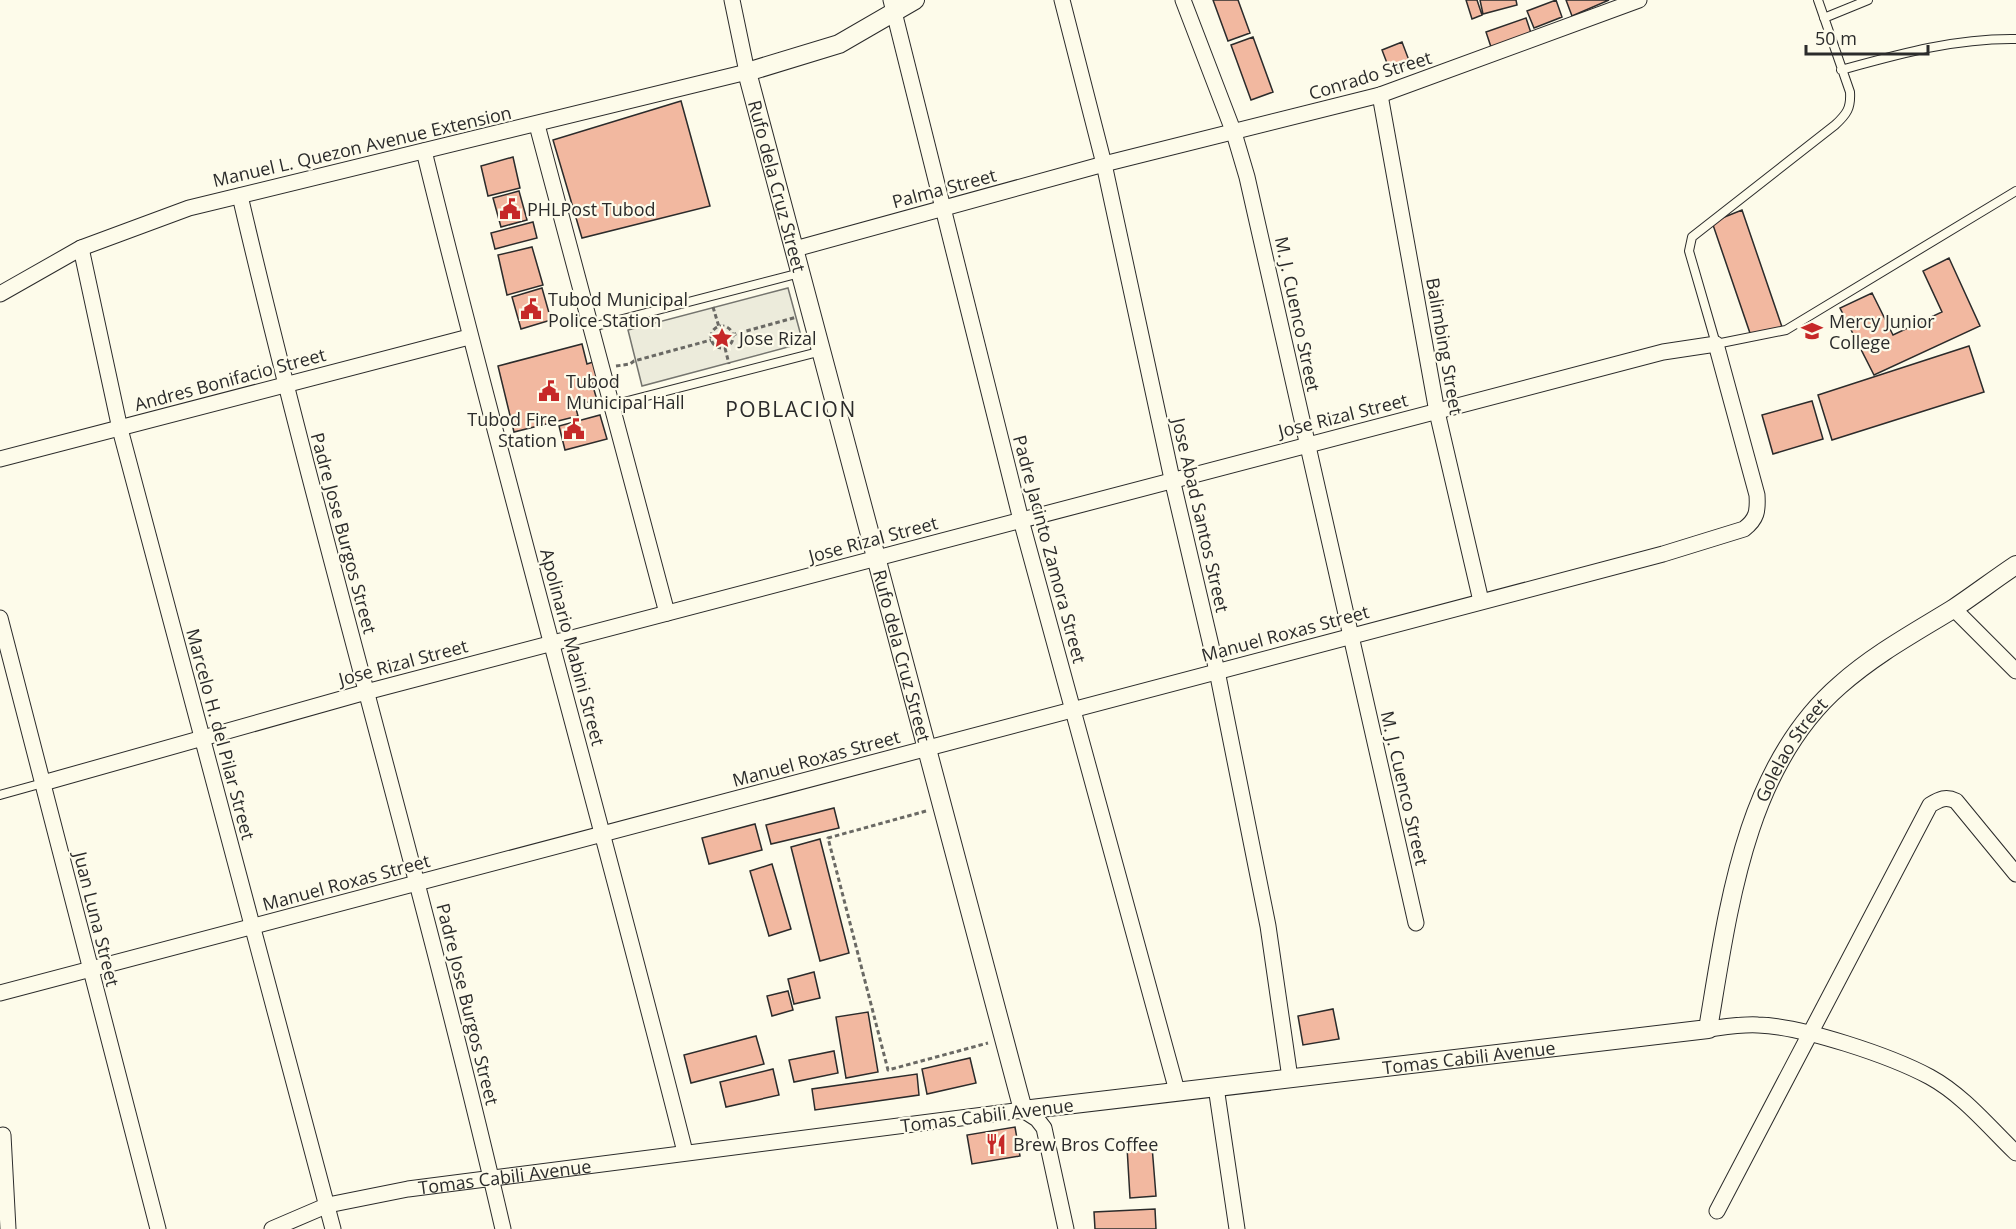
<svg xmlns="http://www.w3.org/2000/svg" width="2016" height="1229" viewBox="0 0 2016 1229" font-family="'Open Sans',sans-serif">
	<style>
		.green { fill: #ecebdb; stroke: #74746e; stroke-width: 1.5 }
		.building { fill: #f2b8a0; stroke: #2b2b2b; stroke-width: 1.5 }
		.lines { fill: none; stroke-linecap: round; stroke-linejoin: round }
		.service-casing { stroke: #2b2b2b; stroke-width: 10 }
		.minor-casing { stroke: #2b2b2b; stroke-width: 17 }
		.tertiary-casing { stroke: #2b2b2b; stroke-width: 20 }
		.path { stroke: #6a6964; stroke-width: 3; stroke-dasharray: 4.5 3; stroke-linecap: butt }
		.service { stroke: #fdfbea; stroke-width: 8 }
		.minor { stroke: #fdfbea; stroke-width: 15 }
		.tertiary { stroke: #fdfbea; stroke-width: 18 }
		.labels { text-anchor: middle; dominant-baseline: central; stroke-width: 4.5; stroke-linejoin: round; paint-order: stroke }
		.street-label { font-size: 18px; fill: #2b2b2b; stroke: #fdfbea }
		.poi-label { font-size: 18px; fill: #2b2b2b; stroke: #fdfbea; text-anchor: start }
		.quarter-label { font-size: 21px; letter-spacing: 1.5px; fill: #2b2b2b; stroke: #fdfbea }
	</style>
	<rect width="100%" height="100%" fill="#fdfbea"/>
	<path class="green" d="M788,288l15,55 -161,43 -14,-56z"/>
	<path class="building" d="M1213,0h25l12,33 -22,8z
		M1466,0h11l5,15 -10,4z
		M1480,0h36l1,5 -34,9z
		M1556,0l6,17 -28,11 -7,-17z
		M1566,0h43l-37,16z
		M1526,18l5,15 -40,14 -5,-15z
		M1253,37l20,55 -22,8 -20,-55z
		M1402,42l8,21 -20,8 -8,-21z
		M681,101l29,105 -128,32 -29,-98z
		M513,157l7,31 -32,8 -7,-30z
		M519,191l8,29 -26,7 -8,-29z
		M1742,210l40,117 -31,9 -39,-114z
		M533,222l4,16 -42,11 -4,-16z
		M532,247l11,38 -36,10 -9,-40z
		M1949,258l31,68 -106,49 -34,-67 32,-15 21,42 49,-23 -19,-41z
		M542,288l9,32 -30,9 -9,-32z
		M582,344l5,20 9,-3 5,20 -9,2 5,17 -22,5 3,11 -64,16 -16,-66z
		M1969,346l15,46 -152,48 -14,-45z
		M1812,401l11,38 -50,15 -11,-39z
		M600,415l7,24 -42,11 -6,-24z
		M834,808l5,20 -68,16 -5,-19z
		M755,824l7,26 -53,14 -7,-26z
		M820,839l29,114 -29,8 -29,-114z
		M772,864l19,65 -22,7 -19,-65z
		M814,972l6,26 -26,6 -6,-25z
		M788,991l5,19 -21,6 -5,-20z
		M1333,1009l6,30 -36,6 -5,-29z
		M868,1012l10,60 -32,6 -10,-61z
		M756,1036l8,28 -73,19 -7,-28z
		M834,1051l4,22 -44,9 -5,-22z
		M970,1058l6,25 -49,11 -5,-25z
		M773,1069l6,26 -53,12 -6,-25z
		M917,1074l2,21 -104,15 -3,-21z
		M1015,1127l5,29 -48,8 -5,-29z
		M1152,1146l4,50 -26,2 -3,-51z
		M1155,1209l1,20h-61l-1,-17z"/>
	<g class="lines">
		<defs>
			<path id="service" d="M1818,0l32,92c1,16 -3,22 -15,33l-143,112 -3,14 27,93 70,-14 230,-139
				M1824,18l44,-18
				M1841,70c58,-16 114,-32 175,-31
				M592,327l208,-54
				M612,405l210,-54
				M0,795l43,-12"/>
			<g id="minor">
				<path d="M891,0l130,520 156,571"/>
				<path d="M1062,0l42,164 68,315 45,192 51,255 22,152"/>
				<path d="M1183,0l51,133 13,44 169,746"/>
				<path d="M1380,95l57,317 44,189"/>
				<path d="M537,125l130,488"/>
				<path d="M424,151c82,335 177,667 261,1001"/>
				<path d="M240,196c81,346 183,687 263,1033"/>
				<path d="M81,248l39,181 213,800"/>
				<path d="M795,249l309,-85 276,-69 259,-95"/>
				<path d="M0,294l81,-46 108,-40 558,-136 -15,-72"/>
				<path d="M0,459l469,-122"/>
				<path d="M1953,608l63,63"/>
				<path d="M0,618l158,611"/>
				<path d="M0,993l1663,-439 81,-25c13,-10 14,-18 13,-34l-41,-151 -53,8 -1297,340 -323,91"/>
				<path d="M1708,1029c16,-2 34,-5 50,-4 44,1 133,31 172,52 33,18 59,50 86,76"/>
				<path d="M1216,1087l21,142"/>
				<path d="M3,1135l5,94"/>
				<path d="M1717,1211l213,-406c10,-6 16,-9 26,-4l60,73"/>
				<path id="s1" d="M272,1229l56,-24 80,-16 615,-79 14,9 7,9 22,101"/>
			</g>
			<g id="tertiary">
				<path id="s2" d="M915,0l-76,44 -92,28 276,1038 685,-81c20,-118 36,-261 132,-344 35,-31 74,-52 113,-76 21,-14 42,-30 63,-44"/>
			</g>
		</defs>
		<use href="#service" class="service-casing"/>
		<use href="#minor" class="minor-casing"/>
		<use href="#tertiary" class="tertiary-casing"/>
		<path class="path" d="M713,307l6,20
			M711 337a11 11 0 1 1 22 0a11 11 0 1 1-22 0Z
			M732,335l65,-18
			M725,348l4,16
			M616,366l14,-2 4,-3 77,-21
			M926,811l-98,27 60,232 100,-27"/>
		<use href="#service" class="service"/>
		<use href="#minor" class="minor"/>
		<use href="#tertiary" class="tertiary"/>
	</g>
	<defs>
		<symbol id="civic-bare" viewBox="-9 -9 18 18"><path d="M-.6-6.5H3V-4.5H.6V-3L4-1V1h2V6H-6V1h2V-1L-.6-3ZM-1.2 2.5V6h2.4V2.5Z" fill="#c62828" stroke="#fdfbea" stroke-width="2.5" paint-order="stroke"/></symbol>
		<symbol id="university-bare" viewBox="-9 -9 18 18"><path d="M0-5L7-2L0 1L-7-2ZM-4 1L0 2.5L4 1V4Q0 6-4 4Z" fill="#c62828" stroke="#fdfbea" stroke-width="2.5" paint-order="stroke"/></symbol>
		<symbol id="sight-bare" viewBox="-9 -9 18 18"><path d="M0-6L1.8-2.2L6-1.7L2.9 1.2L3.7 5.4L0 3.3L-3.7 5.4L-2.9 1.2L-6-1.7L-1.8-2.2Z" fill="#c62828" stroke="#fdfbea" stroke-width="2.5" paint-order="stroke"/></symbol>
		<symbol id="restaurant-bare" viewBox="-9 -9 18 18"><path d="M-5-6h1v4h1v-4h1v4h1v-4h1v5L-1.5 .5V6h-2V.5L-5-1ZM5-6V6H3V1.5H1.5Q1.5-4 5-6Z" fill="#c62828" stroke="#fdfbea" stroke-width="2.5" paint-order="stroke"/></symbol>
	</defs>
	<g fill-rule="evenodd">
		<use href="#civic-bare" x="495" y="194" width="30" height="30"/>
		<use href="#civic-bare" x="516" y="294" width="30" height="30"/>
		<use href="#university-bare" x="1797" y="316" width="30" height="30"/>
		<use href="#sight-bare" x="707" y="323" width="30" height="30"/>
		<use href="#civic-bare" x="534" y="376" width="30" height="30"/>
		<use href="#civic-bare" x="559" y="414" width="30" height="30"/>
		<use href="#restaurant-bare" x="981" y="1129" width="30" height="30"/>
	</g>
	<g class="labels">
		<g class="street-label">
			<text transform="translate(1370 75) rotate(-17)">Conrado Street</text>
			<text transform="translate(362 146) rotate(-13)">Manuel L. Quezon Avenue Extension</text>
			<text stroke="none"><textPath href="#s2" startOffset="302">Rufo dela Cruz Street</textPath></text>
			<text transform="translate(944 188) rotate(-15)">Palma Street</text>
			<text transform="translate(1298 314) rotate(78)">M. J. Cuenco Street</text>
			<text transform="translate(1445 346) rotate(80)">Balimbing Street</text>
			<text transform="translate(230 379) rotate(-15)">Andres Bonifacio Street</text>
			<text transform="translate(1343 415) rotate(-14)">Jose Rizal Street</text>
			<text transform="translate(1201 515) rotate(77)">Jose Abad Santos Street</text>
			<text transform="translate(344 533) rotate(75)">Padre Jose Burgos Street</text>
			<text transform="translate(873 539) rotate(-15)">Jose Rizal Street</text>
			<text transform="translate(1050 549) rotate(75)">Padre Jacinto Zamora Street</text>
			<text transform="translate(1285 633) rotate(-15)">Manuel Roxas Street</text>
			<text transform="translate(573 647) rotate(75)">Apolinario Mabini Street</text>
			<text stroke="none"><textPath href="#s2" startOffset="788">Rufo dela Cruz Street</textPath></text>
			<text transform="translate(403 662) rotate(-15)">Jose Rizal Street</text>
			<text transform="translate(221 734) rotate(75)">Marcelo H. del Pilar Street</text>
			<text stroke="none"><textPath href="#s2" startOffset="2242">Golelao Street</textPath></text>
			<text transform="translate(816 758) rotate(-15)">Manuel Roxas Street</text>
			<text transform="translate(1405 788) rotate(77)">M. J. Cuenco Street</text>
			<text transform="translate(346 882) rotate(-15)">Manuel Roxas Street</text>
			<text transform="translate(97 919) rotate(76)">Juan Luna Street</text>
			<text transform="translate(468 1004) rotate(76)">Padre Jose Burgos Street</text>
			<text stroke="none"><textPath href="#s2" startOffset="1707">Tomas Cabili Avenue</textPath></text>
			<text transform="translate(987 1115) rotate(-7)">Tomas Cabili Avenue</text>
			<text stroke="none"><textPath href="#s1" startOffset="240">Tomas Cabili Avenue</textPath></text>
		</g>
		<g class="poi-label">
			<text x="527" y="209">PHLPost Tubod</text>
			<text x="548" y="299">Tubod Municipal<tspan x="548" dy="21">Police Station</tspan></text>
			<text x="1829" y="321">Mercy Junior<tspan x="1829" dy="21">College</tspan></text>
			<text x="739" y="338">Jose Rizal</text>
			<text x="566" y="381">Tubod<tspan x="566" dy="21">Municipal Hall</tspan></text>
			<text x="557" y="419" text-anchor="end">Tubod Fire<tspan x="557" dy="21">Station</tspan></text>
			<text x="1013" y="1144">Brew Bros Coffee</text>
		</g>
		<g class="quarter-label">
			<text x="791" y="409">POBLACION</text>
		</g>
	</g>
	<path d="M1806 45v9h122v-9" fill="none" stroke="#2b2b2b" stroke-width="3"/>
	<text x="1815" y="45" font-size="18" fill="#2b2b2b" stroke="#fdfbea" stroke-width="4.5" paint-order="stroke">50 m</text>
</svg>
